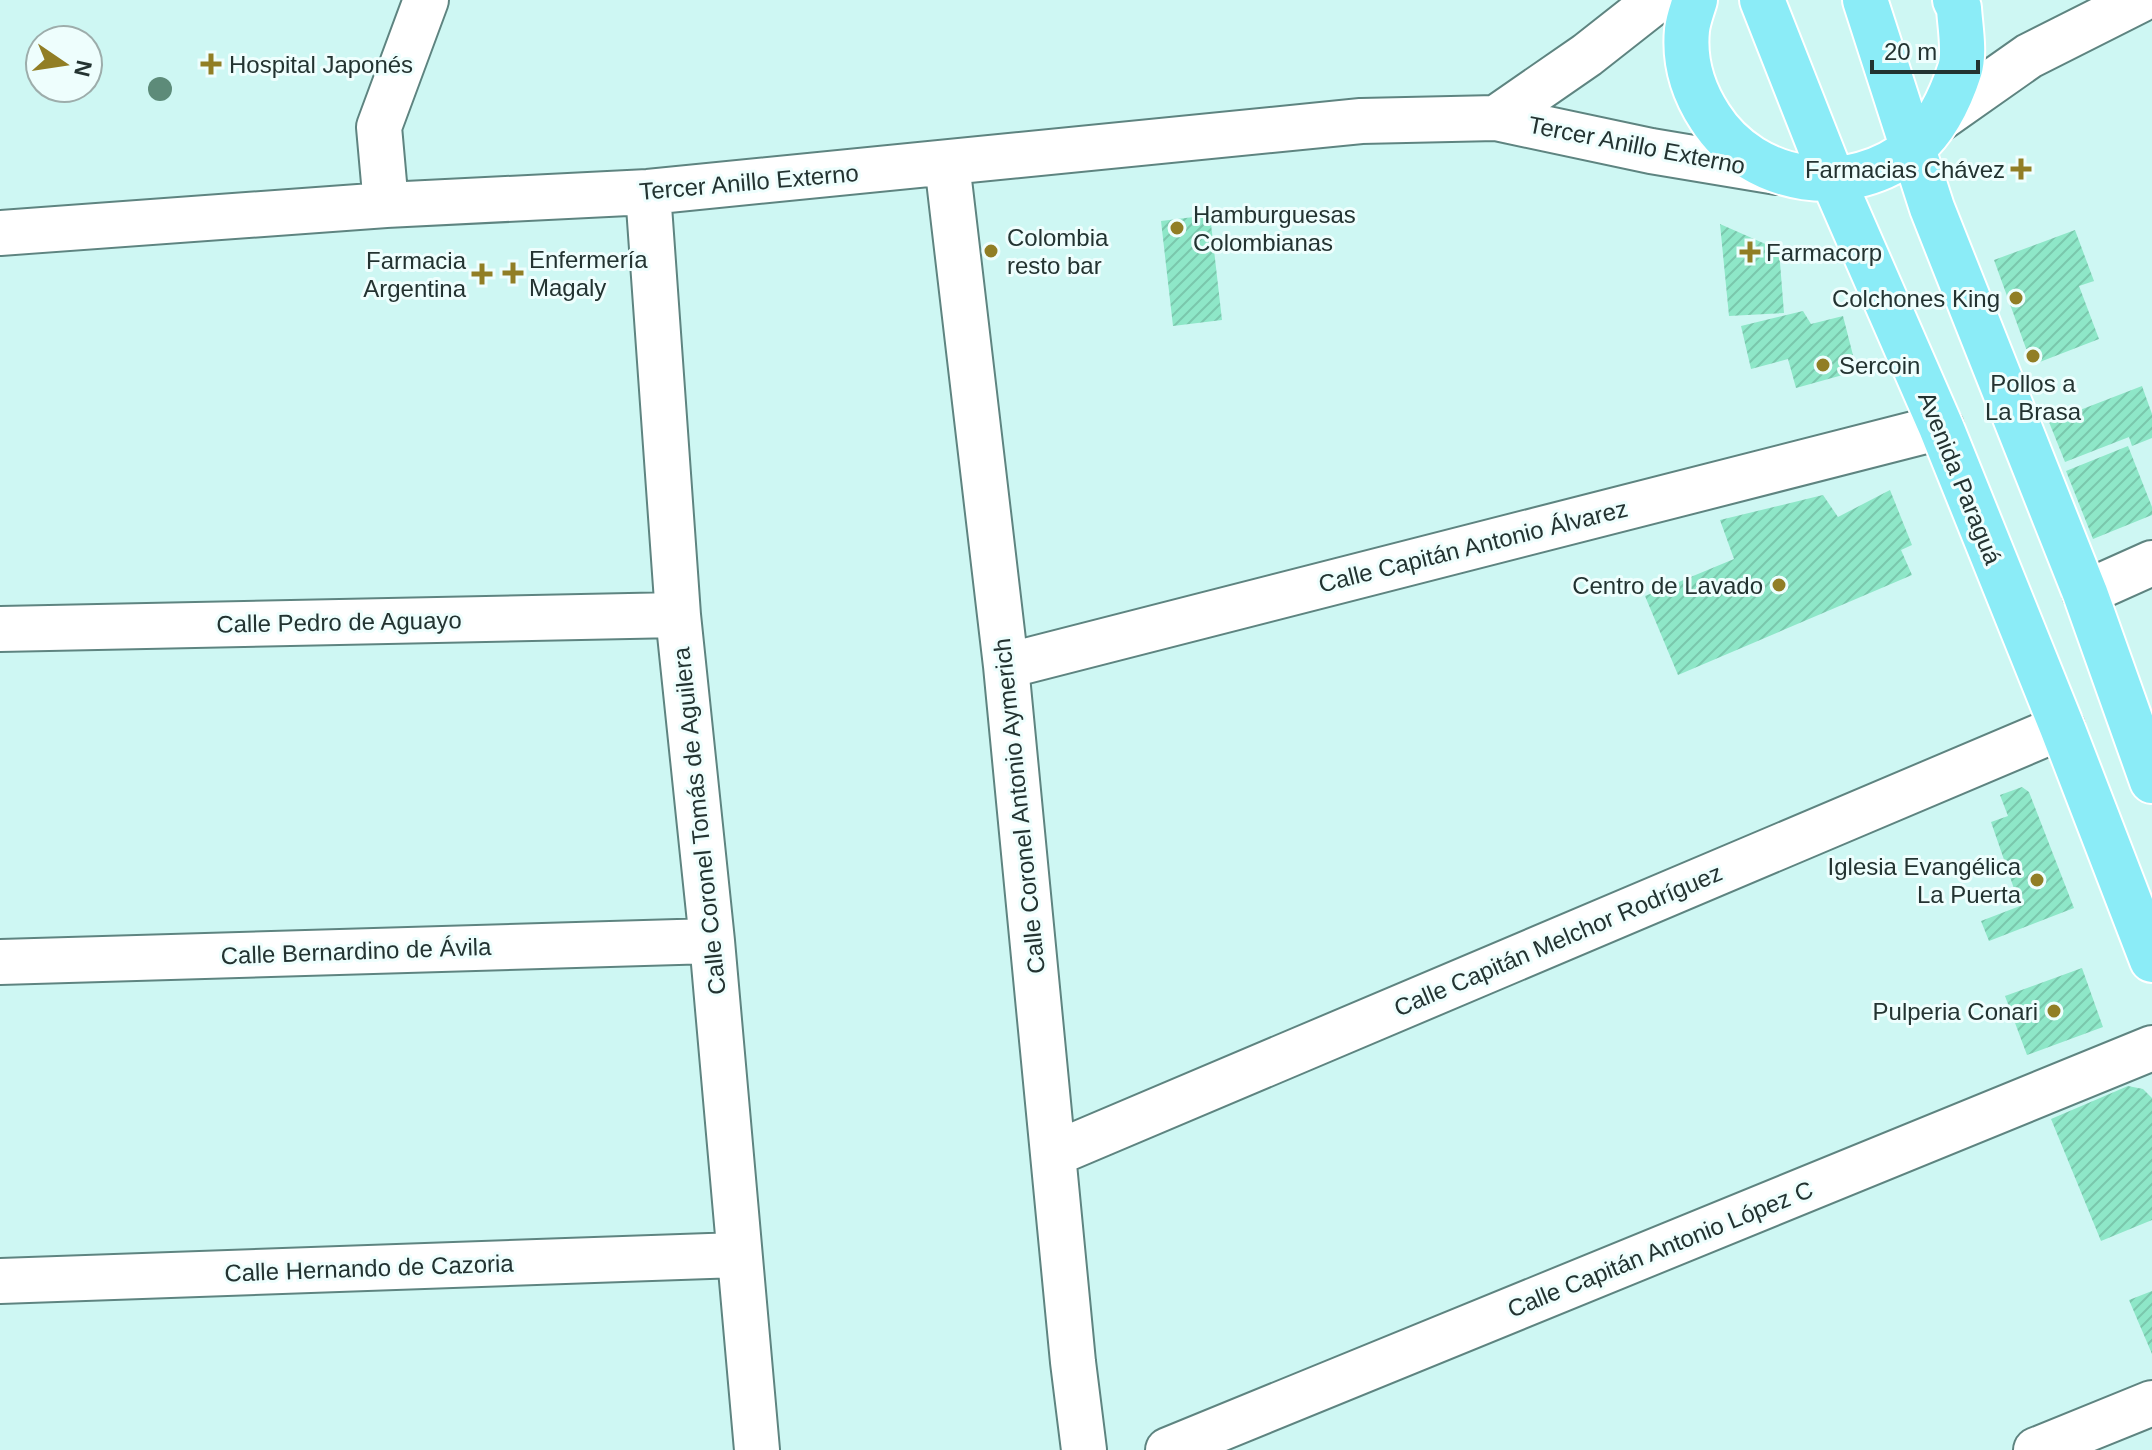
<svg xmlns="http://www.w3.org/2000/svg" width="2152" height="1450" viewBox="0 0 2152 1450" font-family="Helvetica,sans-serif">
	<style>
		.building { fill: url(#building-hatch) }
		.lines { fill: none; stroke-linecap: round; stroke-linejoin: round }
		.minor-casing { stroke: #5e8480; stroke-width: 48 }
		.major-casing { stroke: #fff; stroke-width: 48 }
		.minor { stroke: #fff; stroke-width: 44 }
		.major { stroke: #8becf7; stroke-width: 44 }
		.tree { fill: #5d8b79 }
		.poi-dot { fill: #917e25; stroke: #eefefd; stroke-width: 3 }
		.labels { text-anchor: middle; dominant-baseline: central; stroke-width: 6; stroke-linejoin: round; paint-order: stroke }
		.poi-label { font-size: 24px; fill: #233331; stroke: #eefefd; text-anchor: start }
		.street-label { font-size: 24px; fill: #233331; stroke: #eefefd }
	</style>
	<defs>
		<pattern id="building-hatch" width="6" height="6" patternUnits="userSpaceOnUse" patternTransform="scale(2)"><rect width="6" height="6" fill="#8ee7c8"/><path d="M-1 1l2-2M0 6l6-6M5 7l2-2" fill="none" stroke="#7ac7ac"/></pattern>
	</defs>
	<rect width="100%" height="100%" fill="#cef7f3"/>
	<path class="building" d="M1210,215l12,105 -49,6 -12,-105z
		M1720,224l59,26 5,63 -55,3z
		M2075,230l19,51 -15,5 20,53 -67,26 -38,-105z
		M1803,311l8,13 32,-8 14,55 -61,17 -8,-29 -37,10 -10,-43z
		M2142,386l10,28v24l-20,8 -3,-9 -64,25 -16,-40z
		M2128,446l24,61v8l-59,24 -27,-68z
		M1890,490l22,55 -11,5 11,25 -234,100 -33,-79 89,-37 -14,-39 103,-25 15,22z
		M2022,787l7,5 45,116 -85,33 -8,-20 39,-15 -29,-84 17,-6 -8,-21z
		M2082,968l21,59 -76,28 -22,-59z
		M2128,1086l15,3 9,9v122l-51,21 -50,-122z
		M2152,1291v63l-23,-54z"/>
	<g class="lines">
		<defs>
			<path id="minor" d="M1496,118l91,-63 70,-55
				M1938,120l91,-64 111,-56
				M947,163l59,503 67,696 11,88
				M648,192l30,423 34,326 45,509
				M386,205l-7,-78 47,-127
				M0,233l386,-28 262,-13 713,-71 135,-3 155,33 126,21
				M2085,593l67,-30
				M0,629l678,-14
				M1006,666l935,-239
				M0,962l712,-21
				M1054,1154l1008,-427
				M0,1281l738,-26
				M1168,1450l984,-402
				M2036,1450l116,-47"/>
			<path id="major" d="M1695,0c-3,10 -7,20 -8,30 -3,31 6,61 23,87 43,68 142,83 204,30 22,-19 37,-50 46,-78 5,-17 0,-43 -1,-61l-4,-8
				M1762,0l71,180 108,247 121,300 90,233
				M1865,0l67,208 153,385 67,188"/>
		</defs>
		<use href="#minor" class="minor-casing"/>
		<use href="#major" class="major-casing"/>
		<use href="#minor" class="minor"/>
		<use href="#major" class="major"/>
	</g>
	<circle class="tree" cx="160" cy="89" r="12"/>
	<g class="poi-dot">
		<path d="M207 52h8v8h8v8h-8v8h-8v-8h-8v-8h8z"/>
		<path d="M2017 157h8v8h8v8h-8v8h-8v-8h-8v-8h8z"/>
		<circle cx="1177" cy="228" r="8"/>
		<circle cx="991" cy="251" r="8"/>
		<path d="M1746 240h8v8h8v8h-8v8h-8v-8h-8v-8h8z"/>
		<path d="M509 261h8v8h8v8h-8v8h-8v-8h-8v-8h8z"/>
		<path d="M478 262h8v8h8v8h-8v8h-8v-8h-8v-8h8z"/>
		<circle cx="2016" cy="298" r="8"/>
		<circle cx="2033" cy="356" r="8"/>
		<circle cx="1823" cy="365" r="8"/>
		<circle cx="1779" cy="585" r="8"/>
		<circle cx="2037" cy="880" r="8"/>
		<circle cx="2054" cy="1011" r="8"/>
	</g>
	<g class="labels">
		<g class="poi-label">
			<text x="229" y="64">Hospital Japonés</text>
			<text x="2005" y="169" text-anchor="end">Farmacias Chávez</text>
			<text x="1193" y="214">Hamburguesas<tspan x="1193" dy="28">Colombianas</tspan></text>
			<text x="1007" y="237">Colombia<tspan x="1007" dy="28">resto bar</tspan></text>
			<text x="1766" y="252">Farmacorp</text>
			<text x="529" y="259">Enfermería<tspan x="529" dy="28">Magaly</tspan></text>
			<text x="466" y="260" text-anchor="end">Farmacia<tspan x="466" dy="28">Argentina</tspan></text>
			<text x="2000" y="298" text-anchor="end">Colchones King</text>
			<text x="1839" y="365">Sercoin</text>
			<text x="2033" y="383" text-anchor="middle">Pollos a<tspan x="2033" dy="28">La Brasa</tspan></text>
			<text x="1763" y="585" text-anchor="end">Centro de Lavado</text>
			<text x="2021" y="866" text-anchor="end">Iglesia Evangélica<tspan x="2021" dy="28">La Puerta</tspan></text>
			<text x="2038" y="1011" text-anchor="end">Pulperia Conari</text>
		</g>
		<g class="street-label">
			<text transform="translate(1637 145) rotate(11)">Tercer Anillo Externo</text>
			<text transform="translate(749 182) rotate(-5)">Tercer Anillo Externo</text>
			<text transform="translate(1960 478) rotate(68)">Avenida Paraguá</text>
			<text transform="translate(1473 546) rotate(-14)">Calle Capitán Antonio Álvarez</text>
			<text transform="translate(339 622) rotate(-1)">Calle Pedro de Aguayo</text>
			<text transform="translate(1019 806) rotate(-96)">Calle Coronel Antonio Aymerich</text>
			<text transform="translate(699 821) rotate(-96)">Calle Coronel Tomás de Aguilera</text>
			<text transform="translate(1558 940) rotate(-23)">Calle Capitán Melchor Rodríguez</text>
			<text transform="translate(356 951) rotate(-2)">Calle Bernardino de Ávila</text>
			<text transform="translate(1660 1249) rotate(-22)">Calle Capitán Antonio López C</text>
			<text transform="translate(369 1268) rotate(-2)">Calle Hernando de Cazoria</text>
		</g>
	</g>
	<g transform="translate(64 64) rotate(103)"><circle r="38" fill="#eefefd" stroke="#9dadab" stroke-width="2"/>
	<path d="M0-6L14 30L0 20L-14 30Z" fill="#917e25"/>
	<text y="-12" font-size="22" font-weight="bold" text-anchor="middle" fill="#233331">N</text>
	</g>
	<path d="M1872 60v12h106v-12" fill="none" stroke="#233331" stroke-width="4"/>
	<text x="1884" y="60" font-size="24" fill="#233331" stroke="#eefefd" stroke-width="6" paint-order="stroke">20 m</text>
</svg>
